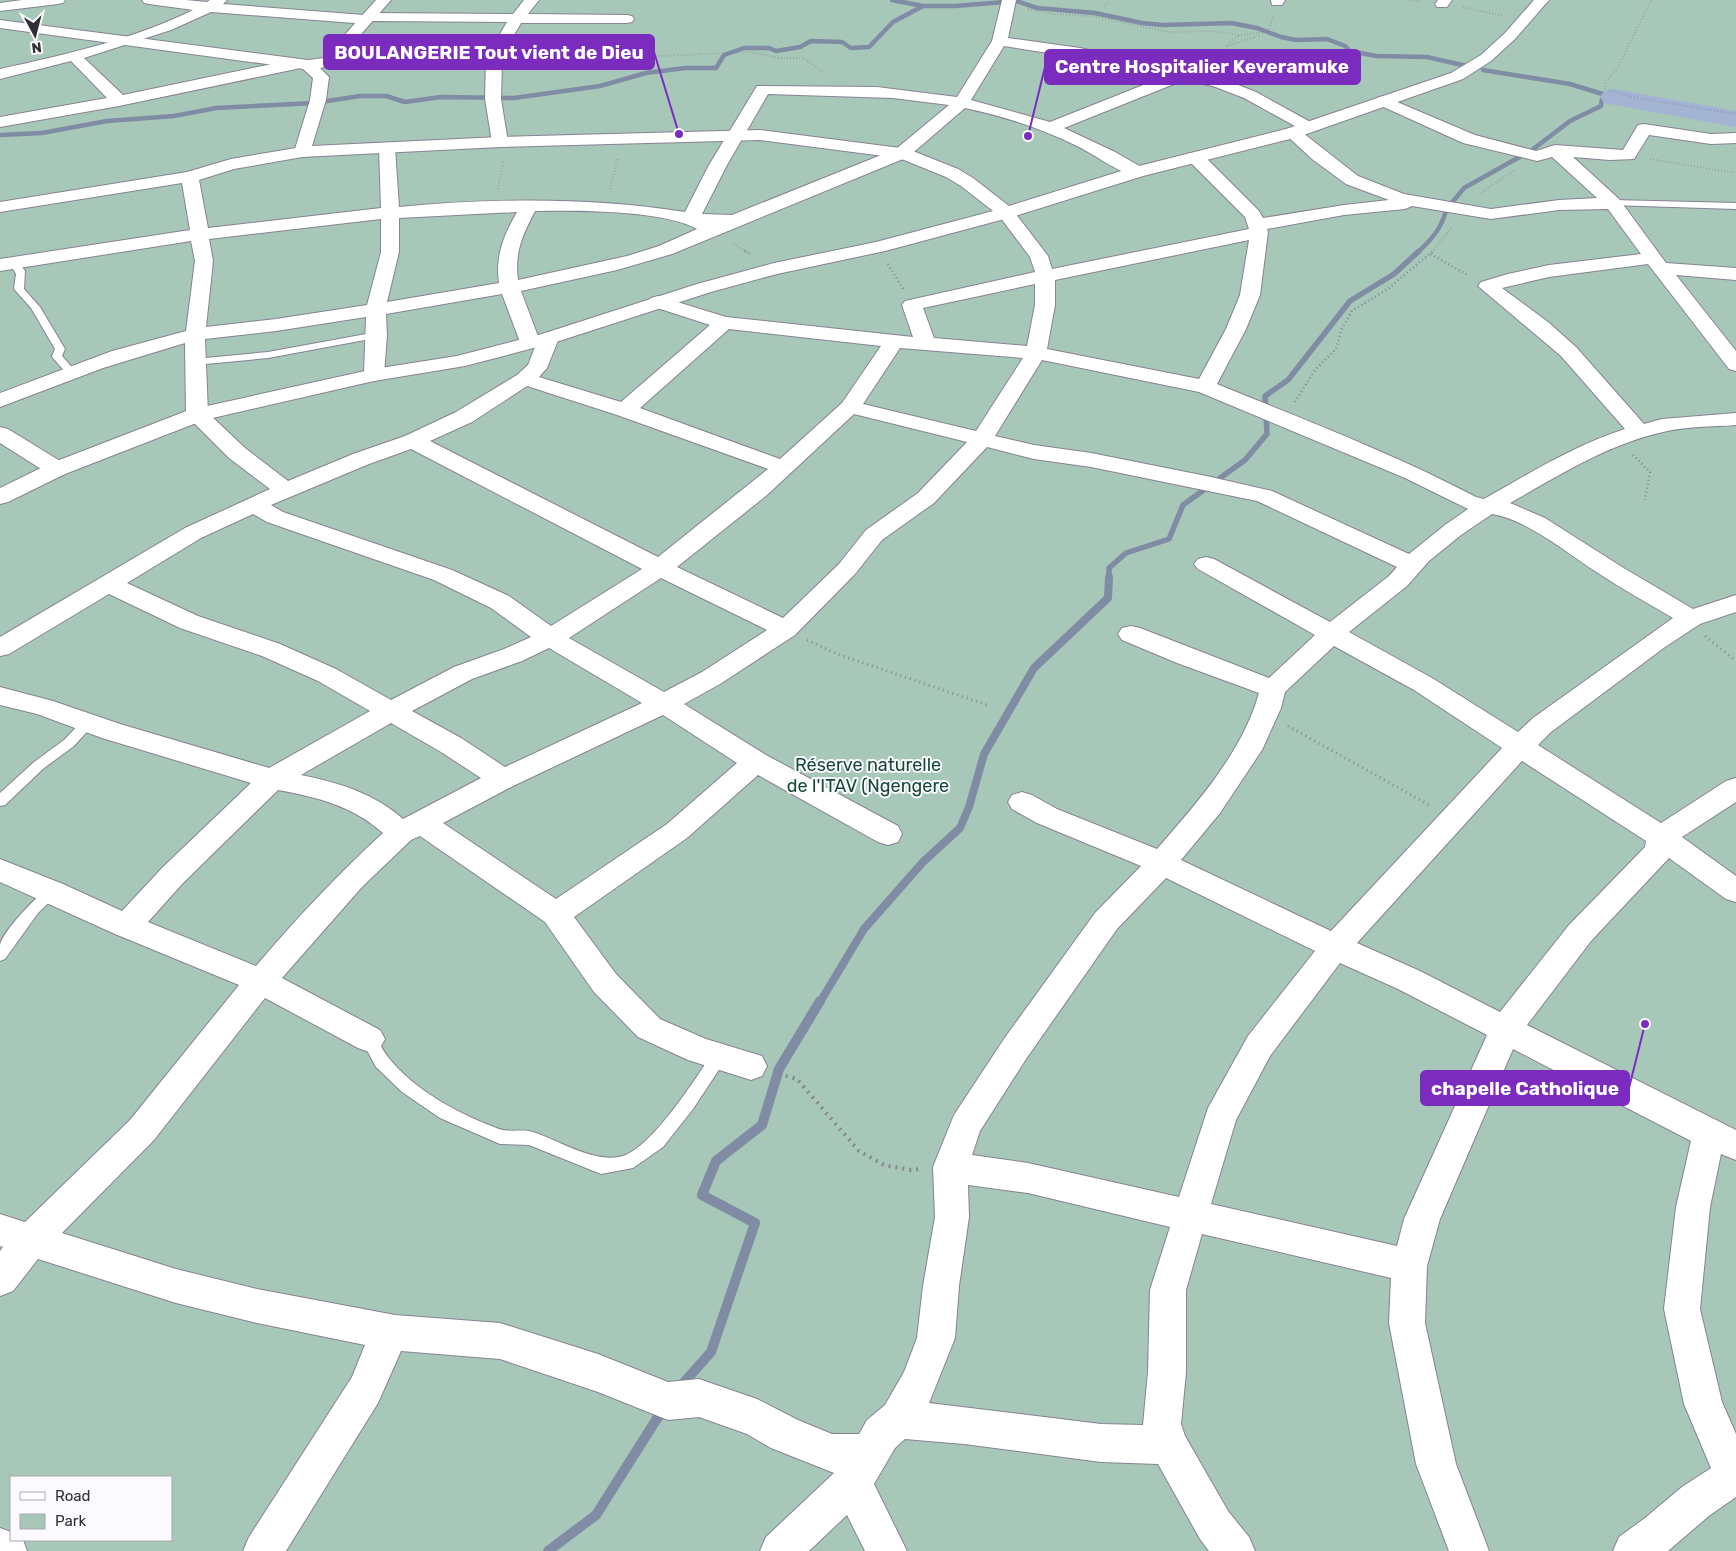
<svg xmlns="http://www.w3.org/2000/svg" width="1736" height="1551" viewBox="0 0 1736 1551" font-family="Rubik,sans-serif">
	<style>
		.green { fill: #a7c7b8; fill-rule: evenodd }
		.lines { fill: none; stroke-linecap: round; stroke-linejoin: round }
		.stream-far3 { stroke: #808ba4; stroke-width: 4.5 }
		.stream-far2 { stroke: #808ba4; stroke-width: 5.5 }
		.stream-far1 { stroke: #808ba4; stroke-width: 8 }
		.stream { stroke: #808ba4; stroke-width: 10 }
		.river { fill: #a3b3d4; fill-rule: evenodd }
		.service-casing { stroke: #878294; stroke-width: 2 }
		.minor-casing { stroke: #878294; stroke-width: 2 }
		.tertiary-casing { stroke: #878294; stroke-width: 2 }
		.path-far3 { stroke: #898693; stroke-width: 2; stroke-dasharray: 0.5 2.5; stroke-linecap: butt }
		.path-far2 { stroke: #898693; stroke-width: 2.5; stroke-dasharray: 1 3; stroke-linecap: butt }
		.path-far1 { stroke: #898693; stroke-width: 3; stroke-dasharray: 1 4; stroke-linecap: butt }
		.path { stroke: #898693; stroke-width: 4; stroke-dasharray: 2 5; stroke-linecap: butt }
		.service { fill: #fff; fill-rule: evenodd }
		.minor { fill: #fff; fill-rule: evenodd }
		.tertiary { fill: #fff; fill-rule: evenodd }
		.labels { text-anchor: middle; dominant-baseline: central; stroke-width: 4; stroke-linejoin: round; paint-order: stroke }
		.park-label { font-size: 18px; fill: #154936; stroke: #fbfafe }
		.leader { fill: none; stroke: #7b2cbf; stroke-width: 2 }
		.callout-dot { fill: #7b2cbf; stroke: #fbfafe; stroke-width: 2 }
		.callout { fill: #7b2cbf; stroke: #7b2cbf; stroke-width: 2 }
		.callout-label { font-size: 19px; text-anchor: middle; font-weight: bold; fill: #fff }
	</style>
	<rect width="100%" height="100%" fill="#f0eafe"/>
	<path class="green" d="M0,0h1736v1551h-1736zM11,1477h160v63h-160z"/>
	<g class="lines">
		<path class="stream-far3" d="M892,0l31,6h32l61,-5 21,7 58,5 47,10 21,2 68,-2 26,5 24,9 15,3 31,-1 18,7 5,5 26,5 51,1 44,10
			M1483,70l87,14 42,13
			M0,135l42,-2 65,-12 67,-5 42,-8 98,-5 46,-7h26l19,6 36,-5 73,1 86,-12 46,-13 39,-5h31l8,-13 20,-7h25l7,3 24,-4 11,-6 31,1 9,6 18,-1 24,-25 30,-16
			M1450,205l14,-17 68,-38 38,-29 31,-15 1,-7 12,-2
			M1418,252c13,-12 23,-23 28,-41"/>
		<path class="stream-far2" d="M1109,579v-11l17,-15 43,-14 14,-34 62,-45 22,-26 -2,-38 23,-16 62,-79 44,-27 25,-23"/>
		<path class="stream-far1" d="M820,1002l44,-73 59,-67 37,-34 9,-21 15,-53 50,-86 74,-70 1,-21"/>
		<path class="stream" d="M679,1388l32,-36 44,-129 -53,-28 14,-34 46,-36 17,-56 41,-68
			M548,1551l48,-36 67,-106"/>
		<path class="river" d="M1614,89l122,22v16l-132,-24 -4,-6 4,-6z"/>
		<defs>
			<path id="service" d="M1613,200l123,3v6l-126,-4 -1,-2z
				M14,259l3,1 8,11 -1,18 16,18 25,42 -3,7 14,16 -1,2h-8l-14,-16 -1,-2 3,-7 -24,-41 -17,-19 2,-15 -7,-12z
				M377,332l4,1v4l-113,21 -73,7 -5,-3 5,-3 73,-7z
				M88,718l5,2 2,3 -21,23 -30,22 -39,37 -5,1v-13l34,-31 30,-22 19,-20z
				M53,886l5,2 2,4 -22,21 -33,46 -5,2c0,-5 0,-11 0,-16 2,-13 40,-54 53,-59z
				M369,1032l6,2c4,8 8,17 13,23 27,34 71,57 111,72 12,4 25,-1 37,4 25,9 61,31 87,23 30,-10 73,-78 91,-105l6,-2 6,2 2,5 -35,53 -30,38 -30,21 -32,6 -72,-29 -29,-1 -60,-26 -38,-26 -26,-25 -15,-28 2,-5z"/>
			<path id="minor" d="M22,0h43l-2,3 -5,1 -58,7v-8z
				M142,0h44l21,2 3,-2h17l-4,4 141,11 6,-2 143,1 11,-14h15l-11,14 99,1 5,1 2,3 -2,3 -5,1h-106l-17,29 117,1 5,2 3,3 -3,3 -5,2 -119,-1 -1,37 7,43 -2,4h-12l-2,-4 -7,-43 1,-37 -157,5 -5,-2 -3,-3 3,-3 5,-2 160,-4 18,-31 -134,-1 -6,3 -156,-12 -40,18 -87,28 39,37 173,-36 5,2 3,3 -3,3 -5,2 -177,37 -119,21v-10l107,-19 -36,-37 -71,18v-10c64,-14 135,-30 193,-59l-44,-6 -5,-1z
				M1002,0h14l-8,38 72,10 143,31 33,13 58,32 2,3 -2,3h-12l-58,-32 -31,-12 -29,-6 -120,48 51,24 28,16 3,4 -3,4 -6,1c-18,-4 -43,-23 -62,-32 -35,-17 -72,-29 -110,-37l-57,49 -236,97 -55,16 -96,21 18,48 3,-5 7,-2 7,2 3,4 -12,30 -8,9 82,25 89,-77 -59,-19 -3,-4 3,-4 7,-2 68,21 187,20 -11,-32 3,-4 130,-29 -5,-15 -33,-44 3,-4 6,-1 6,1 36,47 4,13 197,-40 -4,-12 -56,-56 -3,-4 3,-4h12l58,58 4,7 81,-13 45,-5 -43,-16 -34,-25 -28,-26 2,-4h12l60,47 46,18 87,15 68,-9 38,-2 -45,-41 -15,4 -74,-18 -86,-39 -2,-3 2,-3 6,-2 92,39 61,16 19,-6 68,5 15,-25 6,-1 67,10 25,-1v10l-25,1 -62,-9 -15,24 -24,1 -37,-3 46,42 47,64 70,5v12l-60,-5 60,76v20l-7,-2 -81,-105 -99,13 -47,11 46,34 28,25 68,77 18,-5 74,-6v12c-24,2 -50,1 -73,7 -55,12 -105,44 -153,71l35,15 77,49 71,42 43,-14v17l-36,12 -35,23 -114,85 -13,13 123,78 65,-42 10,-3v24l-54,35 54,39v26l-10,-3 -57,-41 -78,83 -64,84 209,105v30l-15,-6 -11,53 -10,102 22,93 14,32v63l-26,18 -42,36h-55l6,-14 26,-19 37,-31 29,-19 -27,-64 -20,-95 12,-102 15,-66 -178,-92 -73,170 -13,47 -2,57 31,141 33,87h-40l-33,-87 -27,-141 2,-45 -189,-44 -16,56v82l-5,52 4,12 43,75 21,26 6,14h-46l-9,-12 -42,-75 -57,-2 -137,-18 -59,-5 -10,9 -21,36 33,67h-42l-18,-36 -38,36h-49l6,-14 68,-64 -63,-25 -24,-14 -48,-17 -31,3 -70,-28 -98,-33 -99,-8 -23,52 -92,148h-43l6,-14 103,-160 13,-32 -108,-22 -81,-20 -138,-44 -25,32 -13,5v-45l3,-4 -3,-1v-32l25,8 105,-102 109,-135 -124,-51 -115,-52v-23l63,25 59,27 41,-44 88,-84 -149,-45 -65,-24 -37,-9v-18l53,14 67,23 149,44 101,-57 -52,-30 -56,-25 -82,-28 -71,-34 -100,60 -9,2v-19l185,-109 85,-39 -41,-31 -43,-43 -1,-72 -82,25 -103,39v-14l112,-42 74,-20 9,-70 -4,-20 -191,30v-12l190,-29 -8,-47 -182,29v-10l187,-30 44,-13 71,-12 6,1 2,4 -2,4 -74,13 -35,11 9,48 173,-20 -2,-60 2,-4h12l2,4 4,59c95,-9 191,-10 286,5l24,-47 48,-79 120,1 80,10 35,-56zM1004,46l76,12 86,18 -116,46 -79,-22zM768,94l125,4 56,7 -53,44 -164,66 -30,-1 25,-49zM1412,206l79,13 68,-9 49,-1 33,45 -92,11 -41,9 -27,8 -3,4 83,70 64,73c-50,16 -95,44 -141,70l-8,-2c-84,-44 -171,-77 -259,-113l29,-55 14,-34 8,-63 -1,-3 77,-14 61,-6zM535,211c40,-1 129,-1 162,18l-38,17 -32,10 -109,24c-4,-27 5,-46 17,-69zM517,212c-13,23 -22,43 -18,71l-112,19 12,-50v-34zM381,219v33l-14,53 -91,14 -70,8 7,-66 -4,-22zM1249,240l-9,55 -14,34 -27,50 -152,-30 8,-44v-25zM1035,284v21l-8,41 -93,-8 -11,-30zM502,294l18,48 3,4 7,2 5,-1 -7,18 -11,10 -61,37 -51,24 -52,18 -65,27 -43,-33 -37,-35 -3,-74 71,-8 90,-14 -2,58 3,4 7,2 7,-2 3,-4 3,-40 -1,-21zM729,329l152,17 -39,57 -62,56 -140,-51zM900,348l123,10 -47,73 -113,-27zM1042,360l157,32 206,86 63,31 -23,16 -36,29 -137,-63 -61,-14 -120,-24 -57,-8 -39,-9zM527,386l90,29 151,54 -110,88 -228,-116 42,-19zM854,414l113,28 -49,51 -52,37 -27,34 -56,54 -106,-51 90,-72zM987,447l47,12 57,8 166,34 140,66 -8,9 -59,46 -116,-63 -8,-2 -8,2 -4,5 4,5 117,66 -46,43 -129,-50 -9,-2 -9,2 -4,6 4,6 55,23 82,30c-17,60 -62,110 -102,156l-100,-40 -25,-14 -10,-3 -10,3 -4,7 4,7 25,14 104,43 -46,47 -91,126 -50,76 -21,52 2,50 -12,69 -6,52 -13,34 -19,33 -18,15 -8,14h-27l-34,-14 -41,-21 -58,-20 -31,3 -70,-28 -98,-31 -105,-8 -138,-26 -81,-20 -114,-36 92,-93 111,-142 93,50 11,4 11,-4 5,-9 -5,-9 -98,-52 80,-91 49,-47 9,-4 125,86 49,70 44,45 50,23 63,20 11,-4 5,-10 -5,-10 -56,-17 -46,-20 -44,-45 -42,-57 113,-79 71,-63 120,67 10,3 10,-3 4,-8 -4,-8 -132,-71 -82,-51 36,-20 75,-49 60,-61 27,-34 52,-37zM411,449l231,120 -91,57 -42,-30 -57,-26 -169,-58 -12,-7 98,-41zM253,514l14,8 167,58 57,28 40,29 -27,12 -50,18 -63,33 -55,-31 -56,-25 -82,-28 -71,-33 74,-45zM1492,514c36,6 75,39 106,59 24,16 50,30 75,45l-140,100 -15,14 -86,-54 -83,-46 58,-46 22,-25 32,-26zM661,578l106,52 -65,42 -38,20 -95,-54zM1334,646l80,44 88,58 -171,183 -150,-71 39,-47 42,-63 19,-42 4,-16zM549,648l93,55 -137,64 -44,-29 -49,-27 60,-32 50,-18zM663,715l74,48 -70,61 -111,75 -113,-76 70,-37zM391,723l50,29 40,26 -78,41c-29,-26 -64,-36 -102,-44zM1522,761l124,80 -1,6 -76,78 -69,87 -80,-41 -63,-28zM278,790c39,7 75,16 105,43 -46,42 -87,86 -127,133l-108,-44 35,-39zM1166,878l149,73 -67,85 -40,72 -29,89 -151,-34 -56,-8 8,-24 46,-72 91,-130zM1340,963l58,26 89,46 -83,184 -7,27 -186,-42 25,-84 34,-64zM968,1185l60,8 142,34 -20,63 -2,82 -5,53 -42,-1 -172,-21 26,-65 4,-52 10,-69z
				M1271,0h14l-3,5h-10z
				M1438,0h14l-5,7h-10l-2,-3z
				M0,427l8,2 57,35 3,5 -3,5 -8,2 -8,-2 -49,-31z
				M0,1528l11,4v8h12l4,11h-27z"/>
			<path id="tertiary" d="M376,0h15l-57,65 -14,3 9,9 -3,23 -14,46 188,-9 260,-7 148,19 50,20 15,9 36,28 122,-38 155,-39 165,-56 30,-18 24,-22 29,-33h15l-34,39 -24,22 -28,18 -165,58 -155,39 -131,41 -127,34 -108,23 -66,18 -155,50 -91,24 -91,15 -170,39 -139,54 -57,28 -8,2v-16l49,-24 140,-54 185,-41 83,-13 85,-22 155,-50 77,-21 102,-21 117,-31 -32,-25 -15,-9 -47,-19 -139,-18 -260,7 -198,10 -6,-1 -2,-4 16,-52 3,-22 -10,-9 -303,-41v-8l308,40 16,-2z"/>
		</defs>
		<use href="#service" class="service-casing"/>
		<use href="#minor" class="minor-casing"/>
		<use href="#tertiary" class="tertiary-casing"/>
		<path class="path-far3" d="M1410,0l12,2
			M1651,0l-34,69 -12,13v7l27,8 104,17
			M1104,7l5,-7
			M1463,7l40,9
			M1028,9l24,5 40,2 77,16 42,-1 28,4 29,-3 5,-15
			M1227,46l34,-11
			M641,57l109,-5 30,6h24l20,15
			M1208,62l31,-27
			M1650,159l86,14
			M498,189l5,-28
			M610,189l8,-32
			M1481,193l34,-23
			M734,244l13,8
			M1432,252l20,-25"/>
		<path class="path-far2" d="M745,251l7,4
			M1431,254l38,22
			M888,264l15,25
			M1295,402l20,-32 21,-21 6,-21 10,-17 37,-23 44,-37
			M1633,455l17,17 -5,28"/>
		<path class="path-far1" d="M1705,636l31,25
			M807,640l30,14 153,52
			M1288,726l143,80"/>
		<path class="path" d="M779,1074l18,5 62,72 25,14 27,5 9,-1"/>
		<use href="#service" class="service"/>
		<use href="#minor" class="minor"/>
		<use href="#tertiary" class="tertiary"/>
	</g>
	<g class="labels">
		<g class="park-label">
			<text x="868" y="765">Réserve naturelle<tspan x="868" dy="21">de l'ITAV (Ngengere</tspan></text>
		</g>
	</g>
	<path class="leader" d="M679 134L654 52M1028 136L1045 67M1645 1024L1629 1088"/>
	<g class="callout-dot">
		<circle cx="679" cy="134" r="5"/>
		<circle cx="1028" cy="136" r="5"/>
		<circle cx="1645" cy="1024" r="5"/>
	</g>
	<g class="callout">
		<rect x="324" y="35" width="330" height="34" rx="5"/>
		<rect x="1045" y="50" width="315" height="34" rx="5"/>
		<rect x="1421" y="1071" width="208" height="34" rx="5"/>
	</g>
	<g class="callout-label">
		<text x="489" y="59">BOULANGERIE Tout vient de Dieu</text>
		<text x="1202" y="73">Centre Hospitalier Keveramuke</text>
		<text x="1525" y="1095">chapelle Catholique</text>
	</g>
	<rect x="10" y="1476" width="162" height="65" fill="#fbfafe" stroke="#a9a8ae"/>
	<rect x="20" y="1492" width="25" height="8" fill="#ffffff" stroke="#a9a8ae"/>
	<text x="55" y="1501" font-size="15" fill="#2f2d35">Road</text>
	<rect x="20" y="1514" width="25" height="15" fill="#a7c7b8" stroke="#a9a8ae"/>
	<text x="55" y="1526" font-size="15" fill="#2f2d35">Park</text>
	<g transform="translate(35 35) rotate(173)" stroke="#fbfafe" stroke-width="4" paint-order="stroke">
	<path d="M0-4L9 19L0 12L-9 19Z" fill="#2f2d35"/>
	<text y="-8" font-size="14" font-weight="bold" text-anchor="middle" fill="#2f2d35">N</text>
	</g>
</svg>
